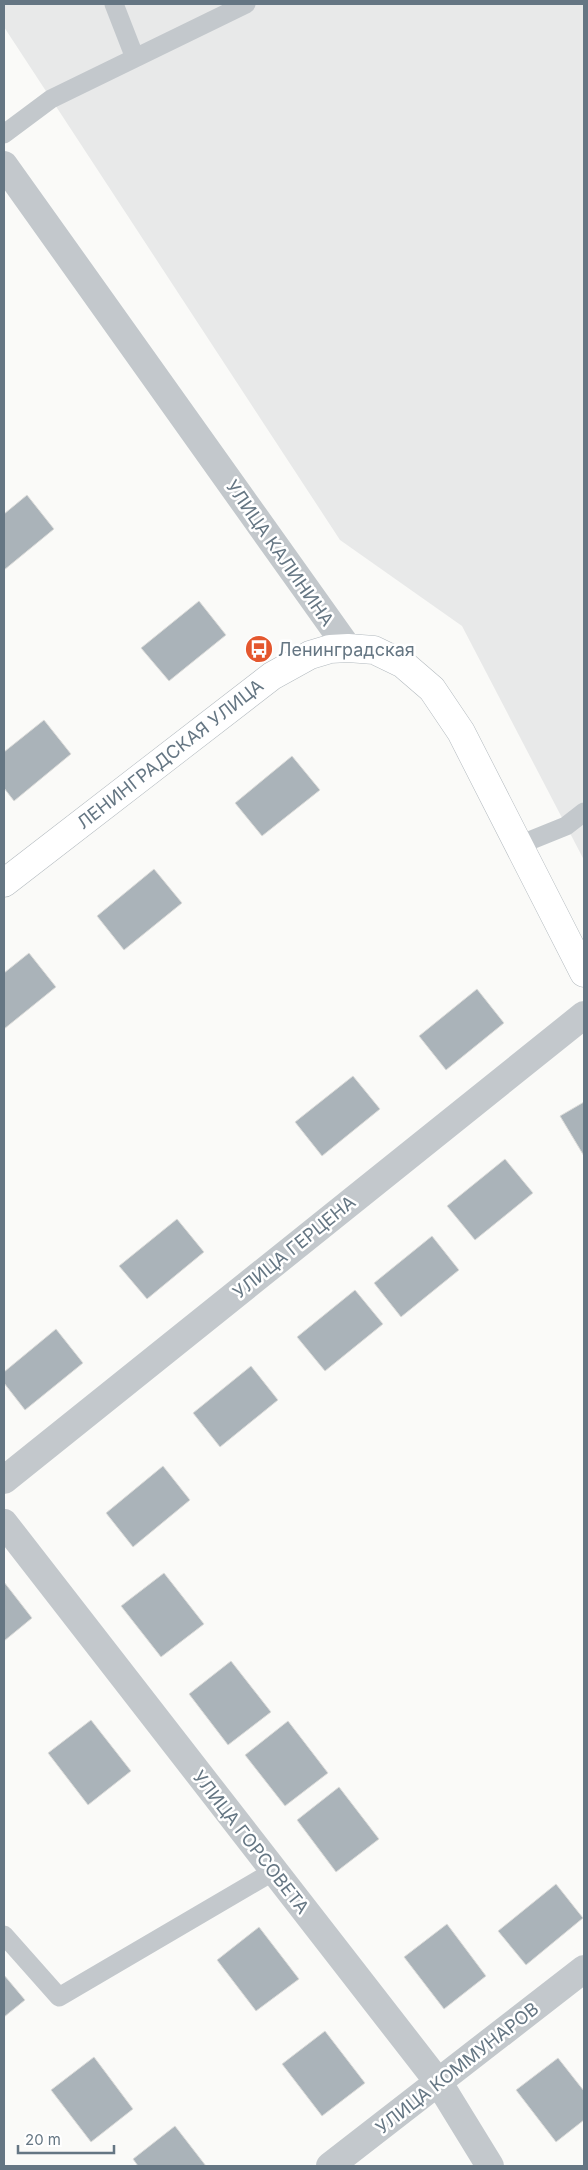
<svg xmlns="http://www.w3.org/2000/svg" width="588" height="2170" viewBox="0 0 588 2170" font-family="Inter,sans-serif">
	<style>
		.built { fill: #e8e9e9 }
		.building { fill: #aab3b9; stroke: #dcdcda }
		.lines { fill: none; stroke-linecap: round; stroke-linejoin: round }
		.secondary-casing { stroke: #b3babf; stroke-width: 29 }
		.lane { stroke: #c3c8cc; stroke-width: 19 }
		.street { stroke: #c3c8cc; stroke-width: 28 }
		.secondary { stroke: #fff; stroke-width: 28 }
		.labels { text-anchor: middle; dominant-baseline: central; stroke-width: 5; stroke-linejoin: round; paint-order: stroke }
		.street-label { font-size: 18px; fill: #657683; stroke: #fff }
		.poi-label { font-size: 18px; fill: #657683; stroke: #fff; text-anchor: start }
	</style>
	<rect width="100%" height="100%" fill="#fafaf8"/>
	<path class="built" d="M4,4h580v856l-122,-234 -122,-86 -336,-513z"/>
	<path class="building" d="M27,495l27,34 -50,41v-56z
		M199,601l27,34 -57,46 -28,-33z
		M44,720l27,34 -57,47 -10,-13v-36z
		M292,756l28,34 -58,46 -27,-33z
		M154,869l28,34 -58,47 -27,-34z
		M29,953l27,34 -52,42v-56z
		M477,989l27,34 -58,47 -27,-34z
		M353,1076l27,33 -58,47 -27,-34z
		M584,1102v54l-24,-40z
		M505,1159l28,34 -58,47 -28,-34z
		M177,1219l27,33 -57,47 -28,-33z
		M432,1236l27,34 -58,47 -27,-34z
		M355,1290l28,34 -58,47 -28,-34z
		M56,1329l27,34 -58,47 -21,-27v-11z
		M251,1366l27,34 -58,47 -27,-34z
		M163,1466l27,34 -57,47 -27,-34z
		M164,1573l40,51 -43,33 -40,-51z
		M4,1582l28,36 -28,23z
		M231,1661l40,51 -43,33 -39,-51z
		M91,1720l40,51 -43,34 -40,-52z
		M288,1721l40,52 -43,33 -40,-51z
		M339,1787l40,52 -43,33 -39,-52z
		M556,1884l27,34 -57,47 -28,-34z
		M447,1924l39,52 -42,33 -40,-52z
		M259,1927l40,52 -43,32 -39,-51z
		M4,1975l21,25 -21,17z
		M325,2031l40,52 -43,33 -40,-52z
		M94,2057l39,52 -42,33 -40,-52z
		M558,2058l26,33v29l-28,22 -40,-52z
		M175,2126l31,40h-68l-5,-7z"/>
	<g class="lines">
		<defs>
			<path id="secondary" d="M4,883l268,-207 38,-21 20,-6 18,-1 26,2 29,14 29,25 29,43 123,241"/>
		</defs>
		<use href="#secondary" class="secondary-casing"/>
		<path class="lane" d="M114,4l21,54
			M4,134l47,-35 195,-95
			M519,845l47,-19 18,-14
			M4,1935l55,62 215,-126"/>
		<path class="street" d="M4,165l344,483
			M4,1480l580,-465
			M4,1523l435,560 51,83
			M330,2166l254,-197"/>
		<use href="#secondary" class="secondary"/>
	</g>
	<defs>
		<symbol id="bus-disc" viewBox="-11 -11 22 22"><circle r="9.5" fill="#e4572e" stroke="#fff"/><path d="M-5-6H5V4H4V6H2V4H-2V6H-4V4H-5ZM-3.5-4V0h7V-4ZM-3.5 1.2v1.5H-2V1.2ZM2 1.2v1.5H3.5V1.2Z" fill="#fff"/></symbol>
	</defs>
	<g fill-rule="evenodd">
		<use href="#bus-disc" x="243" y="633" width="32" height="32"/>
	</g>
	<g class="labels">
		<g class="street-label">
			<text transform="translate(280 553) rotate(55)">УЛИЦА КАЛИНИНА</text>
			<text transform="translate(170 754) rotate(-38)">ЛЕНИНГРАДСКАЯ УЛИЦА</text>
			<text transform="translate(294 1247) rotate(-39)">УЛИЦА ГЕРЦЕНА</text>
			<text transform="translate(251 1842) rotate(52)">УЛИЦА ГОРСОВЕТА</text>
			<text transform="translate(457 2068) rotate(-38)">УЛИЦА КОММУНАРОВ</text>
		</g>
		<g class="poi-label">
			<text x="278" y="649">Ленинградская</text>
		</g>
	</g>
	<rect width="588" height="2170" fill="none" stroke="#657683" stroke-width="10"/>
	<path d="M18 2145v8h96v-8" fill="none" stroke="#657683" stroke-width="2.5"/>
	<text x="25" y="2145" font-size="15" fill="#657683" stroke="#ffffff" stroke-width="4" paint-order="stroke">20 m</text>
</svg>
